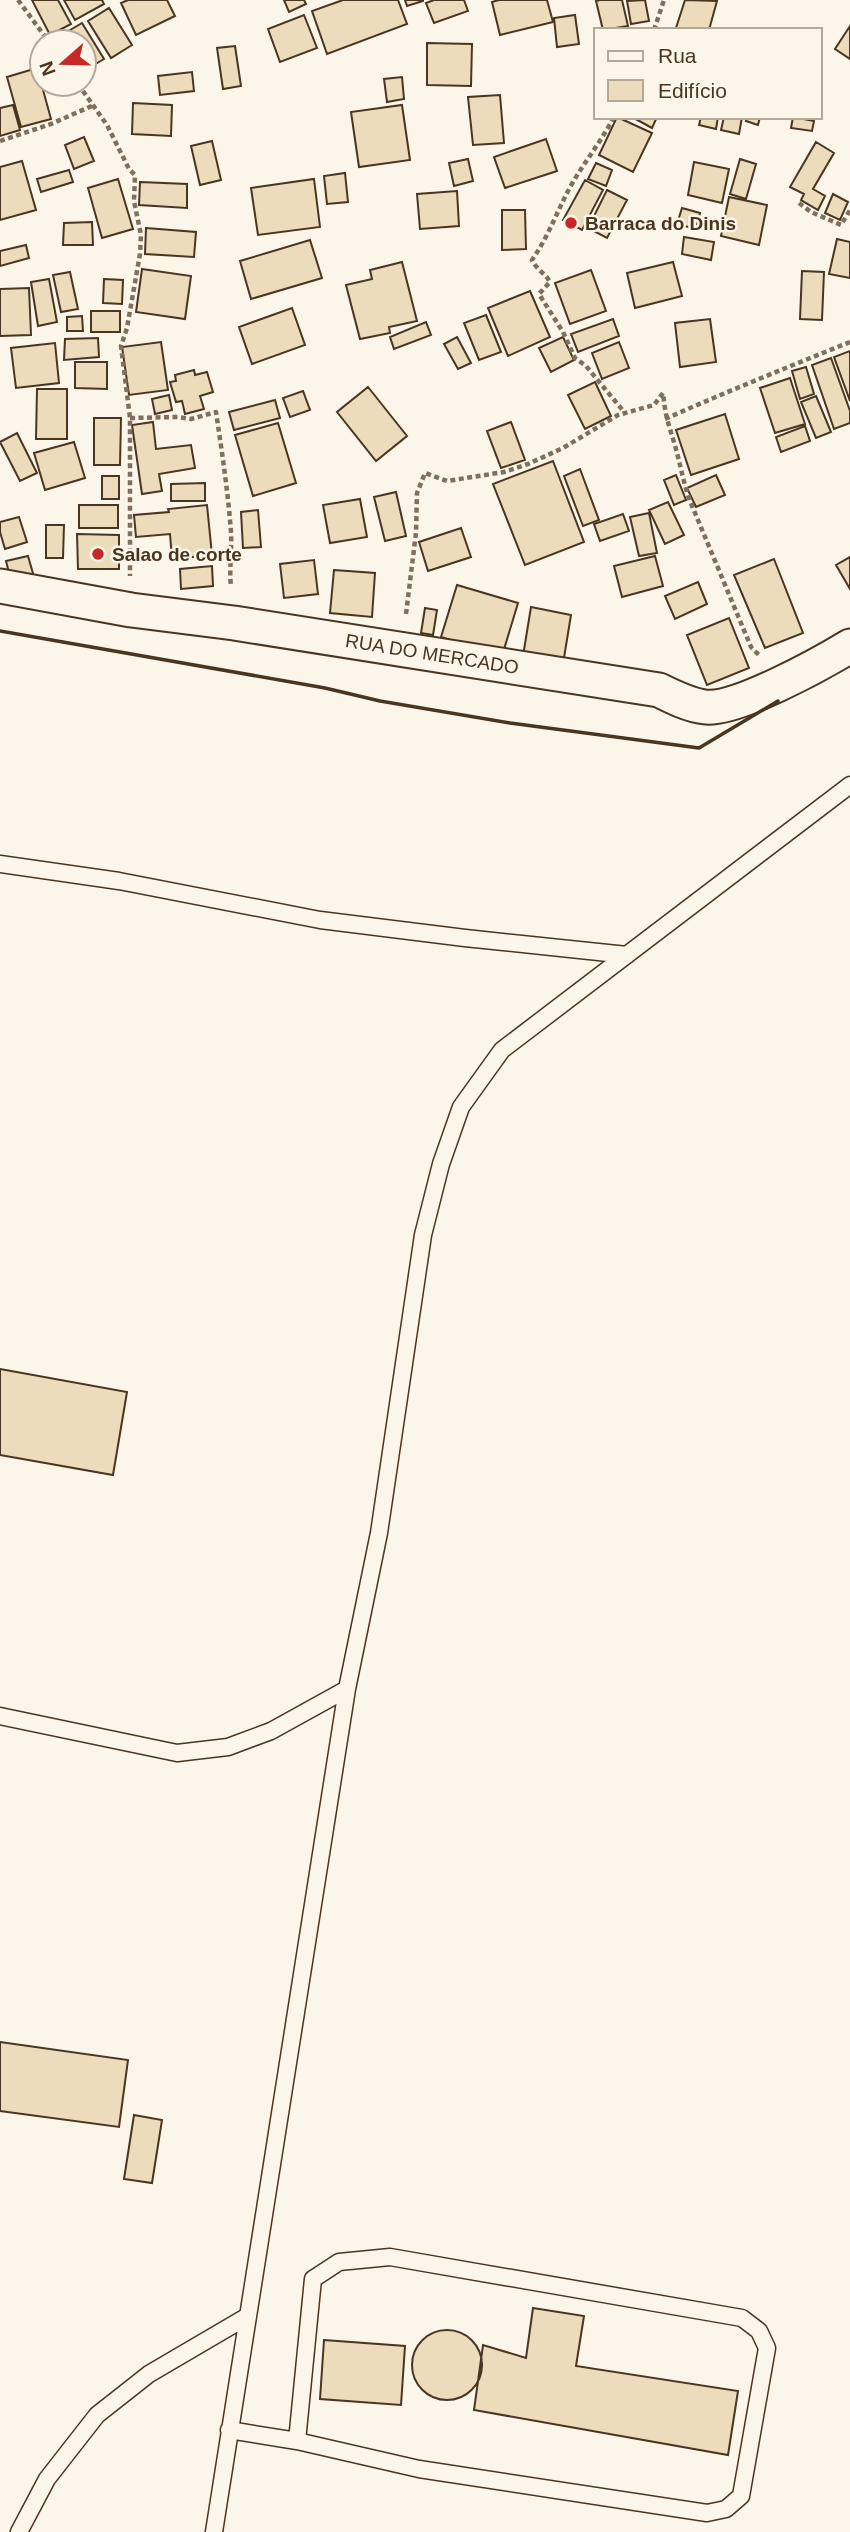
<svg xmlns="http://www.w3.org/2000/svg" width="850" height="2532" viewBox="0 0 850 2532" font-family="Arial,sans-serif">
	<style>
		.building { fill: #ecdcbc; stroke: #4a3520; stroke-width: 2 }
		.lines { fill: none; stroke-linecap: round; stroke-linejoin: round }
		.lane-casing { stroke: #4a3520; stroke-width: 19 }
		.street-casing { stroke: #4a3520; stroke-width: 37 }
		.path { stroke: #7f6f5c; stroke-width: 4.5; stroke-dasharray: 5 3.5; stroke-linecap: butt }
		.lane { stroke: #fbf6e9; stroke-width: 16 }
		.street { stroke: #fbf6e9; stroke-width: 33 }
		.wall { stroke: #4a3520; stroke-width: 3.5 }
		.poi-dot { fill: #c62828; stroke: #fbf6e9; stroke-width: 2.5 }
		.labels { text-anchor: middle; dominant-baseline: central; stroke-width: 5; stroke-linejoin: round; paint-order: stroke }
		.poi-label { font-size: 19px; font-weight: bold; fill: #4a3520; stroke: #fbf6e9; text-anchor: start }
		.street-label { font-size: 19px; fill: #4a3520; stroke: #fbf6e9 }
	</style>
	<rect width="100%" height="100%" fill="#fbf6e9"/>
	<path class="building" d="M32,0h26l13,24 -21,11z
		M64,0h38l2,4 -29,16z
		M128,0h39l8,16 -39,19 -15,-32z
		M284,0h20l2,4 -17,8z
		M343,0h55l9,24 -80,30 -15,-43z
		M405,0h18v1l-16,5z
		M434,0h30l4,11 -34,12 -8,-20z
		M499,0h48l6,22 -53,13 -8,-33z
		M600,0h22l6,26 -25,4 -7,-29z
		M645,0l4,21 -18,3 -4,-23z
		M685,0l32,1 -8,29 -33,-2z
		M109,8l23,37 -21,13 -23,-37z
		M304,15l13,33 -37,14 -12,-33z
		M575,15l4,29 -22,3 -3,-29z
		M82,23l22,36 -17,10 -3,-4v-23h-14l-5,-9z
		M850,26v33l-15,-10z
		M427,43l45,1 -1,42 -44,-1z
		M235,46l6,40 -18,3 -6,-41z
		M37,68l14,51 -30,8 -14,-50z
		M192,72l2,19 -34,4 -2,-19z
		M402,77l2,22 -17,3 -3,-23z
		M500,95l4,48 -31,2 -5,-48z
		M133,103l39,2 -1,31 -39,-2z
		M13,105l7,25 -20,6v-28z
		M402,105l8,55 -51,7 -8,-55z
		M617,117l35,16 -19,39 -34,-17z
		M632,117h25l-5,11z
		M701,117h17l-2,12 -17,-4z
		M724,117h18l-3,17 -18,-4z
		M747,117h13l-2,8 -12,-4z
		M793,117l21,4 -2,10 -21,-3z
		M84,137l10,24 -20,8 -9,-24z
		M546,139l11,32 -52,17 -11,-31z
		M212,141l9,39 -21,5 -9,-39z
		M816,142l18,11 -21,36 12,7 -7,14 -17,-10 3,-6 -14,-7z
		M468,159l5,22 -19,5 -5,-23z
		M740,159l16,5 -10,35 -16,-5z
		M22,161l14,49 -36,10v-53z
		M694,162l35,7 -7,34 -34,-8z
		M596,163l16,7 -6,16 -18,-7z
		M69,170l4,12 -32,10 -4,-13z
		M345,173l3,29 -21,2 -3,-28z
		M118,179l15,50 -31,9 -14,-50z
		M314,179l6,48 -62,8 -7,-47z
		M585,180l18,10 -21,40 -19,-10z
		M140,182l47,2v24l-48,-3z
		M607,190l20,10 -20,38 -19,-10z
		M457,191l2,35 -39,3 -3,-35z
		M833,194l15,8 -8,18 -15,-7z
		M729,197l38,8 -8,40 -38,-9z
		M682,208l18,5 -4,16 -19,-5z
		M502,210h23l1,39 -24,1z
		M92,222l1,23h-30l1,-22z
		M146,228l50,4 -2,25 -49,-3z
		M684,237l30,5 -3,18 -29,-6z
		M837,239l13,3v36l-21,-4z
		M310,240l12,38 -71,21 -11,-38z
		M26,245l3,13 -29,8v-15z
		M402,262l15,59 -28,6 1,6 -30,6 -14,-54 26,-6 -2,-9z
		M673,262l9,34 -47,12 -8,-35z
		M142,269l49,7 -6,43 -49,-7z
		M591,270l15,41 -36,13 -15,-41z
		M802,271l22,1 -2,48 -22,-1z
		M70,272l8,37 -17,3 -8,-37z
		M49,279l8,43 -19,4 -7,-44z
		M104,279l19,1 -1,24 -19,-1z
		M29,288l2,47 -31,1v-47z
		M530,291l20,46 -42,19 -20,-48z
		M292,308l13,37 -53,19 -13,-37z
		M91,311h29v21h-29z
		M486,315l15,37 -22,8 -15,-37z
		M82,316l1,15h-16v-14z
		M613,319l6,17 -41,16 -7,-18z
		M710,319l6,43 -36,5 -5,-44z
		M426,322l5,13 -37,14 -4,-12z
		M457,337l14,26 -13,6 -14,-25z
		M563,337l11,23 -23,12 -12,-24z
		M98,338l1,19 -35,3 1,-21z
		M161,342l7,48 -39,5 -7,-48z
		M619,342l10,26 -27,11 -10,-26z
		M55,343l4,40 -43,5 -5,-40z
		M850,351v50l-16,-44z
		M831,358l19,53v12l-16,6 -22,-64z
		M75,362h32v27l-32,-1z
		M806,367l8,27 -14,5 -8,-28z
		M194,370l1,5 12,-3 6,20 -13,4 4,13 -19,5 -3,-13 -6,1 -6,-20 6,-1 -1,-6z
		M790,378l15,46 -30,9 -15,-45z
		M595,382l16,34 -26,13 -17,-34z
		M368,387l39,49 -31,25 -39,-49z
		M37,389h30v50h-31z
		M303,391l7,19 -20,7 -7,-19z
		M169,395l3,15 -17,4 -3,-15z
		M816,396l15,36 -15,6 -15,-36z
		M275,400l5,18 -46,12 -5,-18z
		M725,414l14,45 -48,16 -15,-45z
		M94,418h27l-1,47h-26z
		M153,422l3,27 35,-4 4,23 -36,6 3,17 -20,3 -10,-69z
		M511,422l14,38 -24,8 -14,-37z
		M278,423l18,60 -43,13 -18,-61z
		M805,426l5,15 -29,11 -5,-15z
		M17,433l20,40 -17,8 -20,-39z
		M74,442l11,36 -40,12 -11,-37z
		M553,461l31,81 -59,23 -32,-81z
		M580,469l19,51 -16,6 -19,-50z
		M676,475l10,25 -12,5 -10,-25z
		M716,475l9,20 -29,12 -9,-19z
		M102,476h17v23h-17z
		M205,483v18h-34v-17z
		M396,492l10,44 -21,5 -11,-44z
		M360,499l7,38 -37,6 -7,-38z
		M668,502l16,33 -19,9 -16,-34z
		M79,505h39v23h-39z
		M207,505l5,50 -40,4 -2,-25 -34,3 -2,-22 35,-3 -1,-3z
		M258,510l3,37 -18,1 -2,-36z
		M649,513l8,40 -18,3 -9,-39z
		M623,514l6,17 -29,10 -6,-17z
		M19,517l8,25 -22,7 -5,-17v-10z
		M46,525h18l-1,33h-17z
		M461,528l10,29 -43,14 -9,-29z
		M77,534l42,1v34h-41z
		M28,556l8,28 -23,5 -7,-28z
		M655,556l8,30 -41,11 -8,-31z
		M850,557v32l-14,-24z
		M774,559l29,74 -38,15 -31,-73z
		M314,560l4,34 -34,4 -4,-34z
		M212,566l1,20 -32,3 -1,-20z
		M334,570l41,3 -3,44 -42,-4z
		M698,582l9,22 -32,15 -10,-23z
		M457,585l61,18 -16,53 -61,-19z
		M531,607l40,8 -8,49 -40,-8z
		M425,608l12,2 -4,25 -12,-2z
		M729,618l20,50 -42,17 -20,-50z
		M0,1369l127,23 -14,83 -113,-20z
		M0,2042l128,18 -9,67 -119,-16z
		M134,2115l28,5 -10,63 -28,-4z
		M533,2308l51,8 -8,50 162,25 -10,64 -254,-45 9,-65 43,13z
		M412 2365a35 35 0 1 1 70 0a35 35 0 1 1-70 0Z
		M324,2340l81,6 -4,59 -81,-6z"/>
	<g class="lines">
		<defs>
			<path id="lane" d="M0,864l119,17 201,39 145,18 162,17
				M0,1716l177,37 51,-6 43,-16 76,-42
				M229,2430l68,11 122,28 288,44 19,-4 15,-13 26,-148 -8,-17 -17,-13 -352,-61 -51,5 -26,17 -16,162
				M19,2532l28,-53 50,-64 52,-41 99,-58
				M214,2532l133,-843 32,-156 44,-298 18,-71 20,-57 41,-57 348,-265"/>
			<path id="street" d="M0,586l131,24 103,13 425,67c14,7 30,15 46,17 31,4 117,-44 145,-61"/>
		</defs>
		<use href="#lane" class="lane-casing"/>
		<use href="#street" class="street-casing"/>
		<path class="path" d="M18,0l31,42
			M654,30l10,-30
			M78,84l29,41 22,44 6,6 -1,26 7,34 -1,19 -13,74 -6,18 9,72v158
			M614,117c-12,23 -28,43 -41,65 -15,26 -23,52 -41,78 4,9 13,13 18,22l-11,12 24,38 12,26 11,8 39,47
			M0,141l51,-17 43,-19
			M799,203l12,9 30,13 9,-15
			M130,418l48,-1 13,2 25,-7c6,40 12,80 15,120 1,18 -2,37 0,55
			M665,419c61,-27 123,-52 185,-77
			M406,614l10,-81 1,-40 8,-20 22,8 57,-9 24,-8 35,-16 55,-33 36,-10 9,-12c2,21 5,30 11,49 6,20 9,40 16,59l61,146 9,9"/>
		<use href="#lane" class="lane"/>
		<use href="#street" class="street"/>
		<path class="wall" d="M0,631l325,57 55,13 130,22 189,25 79,-47"/>
	</g>
	<g class="poi-dot">
		<circle cx="571" cy="223" r="7"/>
		<circle cx="98" cy="554" r="7"/>
	</g>
	<g class="labels">
		<g class="poi-label">
			<text x="585" y="223">Barraca do Dinis</text>
			<text x="112" y="554">Salao de corte</text>
		</g>
		<g class="street-label">
			<text transform="translate(432 654) rotate(9)">RUA DO MERCADO</text>
		</g>
	</g>
	<rect x="594" y="28" width="228" height="91" fill="#fbf6e9" stroke="#b4a999" stroke-width="2"/>
	<rect x="608" y="51" width="35" height="10" fill="#fbf6e9" stroke="#b4a999" stroke-width="2"/>
	<text x="658" y="63" font-size="21" fill="#4a3520">Rua</text>
	<rect x="608" y="80" width="35" height="21" fill="#ecdcbc" stroke="#b4a999" stroke-width="2"/>
	<text x="658" y="98" font-size="21" fill="#4a3520">Edifício</text>
	<g transform="translate(63 63) rotate(250)"><circle r="33" fill="#fbf6e9" stroke="#b4a999" stroke-width="2"/>
	<path d="M0-5L12 26L0 18L-12 26Z" fill="#c62828"/>
	<text y="-10" font-size="19" font-weight="bold" text-anchor="middle" fill="#4a3520">N</text>
	</g>
</svg>
